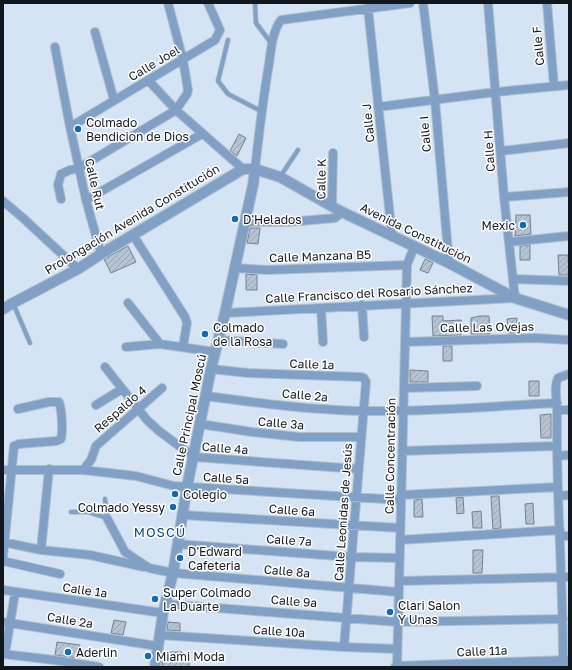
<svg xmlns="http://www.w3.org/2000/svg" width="572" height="670" viewBox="0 0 572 670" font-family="'Golos Text',sans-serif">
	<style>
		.building { fill: url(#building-hatch); stroke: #738190 }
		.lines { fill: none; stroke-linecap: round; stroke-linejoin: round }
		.service-casing { stroke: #b2bfcd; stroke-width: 5.5 }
		.minor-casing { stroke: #b2bfcd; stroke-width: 10 }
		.tertiary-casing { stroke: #b2bfcd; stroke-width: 12 }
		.service { stroke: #80a1c5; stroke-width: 4 }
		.minor { stroke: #80a1c5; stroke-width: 8 }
		.tertiary { stroke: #80a1c5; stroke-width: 10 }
		.poi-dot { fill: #106ab7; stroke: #fff; stroke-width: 1.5 }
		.labels { text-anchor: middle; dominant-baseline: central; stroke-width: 3; stroke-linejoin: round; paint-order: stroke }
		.street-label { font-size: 12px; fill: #12171d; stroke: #fff }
		.poi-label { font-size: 12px; fill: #12171d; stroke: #fff; text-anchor: start }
		.neighbourhood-label { font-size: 13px; letter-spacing: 1px; fill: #124778; stroke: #fff }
	</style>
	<defs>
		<pattern id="building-hatch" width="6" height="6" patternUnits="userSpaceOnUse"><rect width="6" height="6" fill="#b5c3d3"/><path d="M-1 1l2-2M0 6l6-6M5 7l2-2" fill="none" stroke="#9ba7b5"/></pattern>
	</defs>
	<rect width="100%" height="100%" fill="#d5e4f4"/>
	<path class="building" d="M239,134l7,4 -9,18 -7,-5z
		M516,215h14l1,19 -16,2z
		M250,228h10l-2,16 -11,-1z
		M530,245v15h-10v-14z
		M128,246l8,16 -25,11 -7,-14z
		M558,255h10l1,20h-10z
		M425,259l8,4 -5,10 -8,-3z
		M246,274l11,1v15h-11z
		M432,316h11v5l18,-1v15l-28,1z
		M480,316h9l1,18h-19v-16z
		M517,318v15h-9l-1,-14z
		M443,346h9v15h-9z
		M410,370l18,1v11h-18z
		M529,381h10v15h-10z
		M551,414v24h-10l-1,-23z
		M491,496h8l2,32 -8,1z
		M463,497l1,16 -7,1 -1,-16z
		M422,499l1,18h-9v-17z
		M533,503l1,21h-8l-1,-20z
		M481,511l1,17h-9l-1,-16z
		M473,550h10l-1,23h-9z
		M114,620l12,2 -3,13 -12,-2z
		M168,622l12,1v8l-13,-1z
		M57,642l23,3 -2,13 -23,-3z
		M164,652h18v5h7v10h-27z"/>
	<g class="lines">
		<defs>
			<path id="service" d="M255,3l1,20 15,20
				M228,40l-10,41 10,13 33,17
				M280,177l18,-27
				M13,303l17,40
				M71,512h17l19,6 -2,-19"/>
			<path id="minor" d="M423,3l12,97 14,163
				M547,3l7,83
				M368,8l24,228
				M95,32l19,68
				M55,47l15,80 16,73 15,54
				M148,80l28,30 67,59
				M378,107l118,-15 73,-7
				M70,127l145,-87 5,-10 -12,-27
				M501,151l68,-8
				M255,169c4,-36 8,-70 14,-105 2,-14 3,-32 12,-44l129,-17
				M504,197l65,-5
				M61,199l-3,-14 3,-11 9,-4 9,-2 97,-58 11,-16 1,-4 -5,-30 -15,-57
				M86,200l116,-66
				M3,201l20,17 55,51
				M332,206l1,-53
				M245,222h44l46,-4 7,-6
				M133,235l52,82 2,6 -4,24
				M509,242l60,-6
				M235,268l32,2 140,-5
				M513,279l56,2
				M128,303l32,41
				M362,305l2,32
				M321,308l2,34
				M225,313l290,-15 -11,-101 -16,-194
				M218,340l65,4
				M405,342l131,-4 33,2
				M126,347l34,-3 55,8
				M105,367l42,53 12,11 35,26 164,12
				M211,369l37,4 113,4 3,1 2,4 -22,265
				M404,388l73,-2
				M206,396c52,7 104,14 157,15 65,1 130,-5 194,-8
				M96,405l26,-16
				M558,410h11
				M200,424l52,8 47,5h62
				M402,451l155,-5
				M557,456l12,-1
				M3,470h80l53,6 38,10 227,14
				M83,470l8,-10 5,-14 66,-58
				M401,495l157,-8
				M558,496l11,-1
				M183,515l217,13
				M107,518l18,34 24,16 24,5 225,19
				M560,536h9
				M400,540l160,-10
				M3,542l38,8 49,5 54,12
				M177,544l174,13 48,1
				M41,550l8,-81
				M3,557l11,-111 5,-2 37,-3 5,-2c2,-9 1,-28 -2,-37h-10l-31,7
				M3,561l57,13
				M399,581l170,-4
				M3,590l160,23
				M165,604l233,18 165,-3
				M3,622l154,24
				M159,635l185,12 53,2
				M3,654l51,6 45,7
				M5,654l10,-61
				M563,661c0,-83 -7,-165 -6,-247 1,-12 -4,-26 1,-36l11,-4
				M397,667l10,-402 7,-18"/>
			<path id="tertiary" d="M3,309l10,-6 65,-34 23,-15 142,-85h12l25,8 62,35 107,51 66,35 54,17
				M155,667l8,-54 10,-40 14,-86 24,-118 14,-56 28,-128 2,-16
				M396,667l173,-6"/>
		</defs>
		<use href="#service" class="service-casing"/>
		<use href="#minor" class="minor-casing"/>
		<use href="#tertiary" class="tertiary-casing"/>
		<use href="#service" class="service"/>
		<use href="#minor" class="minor"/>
		<use href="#tertiary" class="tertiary"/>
	</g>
	<g class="poi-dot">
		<circle cx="78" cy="129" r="4"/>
		<circle cx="235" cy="219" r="4"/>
		<circle cx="523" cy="225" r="4"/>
		<circle cx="205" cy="334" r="4"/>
		<circle cx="175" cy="494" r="4"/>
		<circle cx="173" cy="507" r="4"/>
		<circle cx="180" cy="558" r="4"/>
		<circle cx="155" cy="599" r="4"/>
		<circle cx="390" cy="612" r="4"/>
		<circle cx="68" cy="652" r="4"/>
		<circle cx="148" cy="656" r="4"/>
	</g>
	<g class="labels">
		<g class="street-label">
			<text transform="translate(538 46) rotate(-95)">Calle F</text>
			<text transform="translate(154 63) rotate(-31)">Calle Joel</text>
			<text transform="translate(368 123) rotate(-96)">Calle J</text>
			<text transform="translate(425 134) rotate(-95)">Calle I</text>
			<text transform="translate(489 151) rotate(-94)">Calle H</text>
			<text transform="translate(321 179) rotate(-89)">Calle K</text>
			<text transform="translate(95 184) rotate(77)">Calle Rut</text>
			<text transform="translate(132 219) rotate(-31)">Prolongación Avenida Constitución</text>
			<text transform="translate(416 233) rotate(26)">Avenida Constitución</text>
			<text transform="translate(320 256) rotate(-2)">Calle Manzana B5</text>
			<text transform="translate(369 293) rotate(-3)">Calle Francisco del Rosario Sánchez</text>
			<text transform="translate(487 327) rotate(-1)">Calle Las Ovejas</text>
			<text transform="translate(312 364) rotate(2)">Calle 1ª</text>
			<text transform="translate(305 395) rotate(5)">Calle 2ª</text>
			<text transform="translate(120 409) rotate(-41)">Respaldo 4</text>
			<text transform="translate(189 415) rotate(-78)">Calle Principal Moscú</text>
			<text transform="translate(281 423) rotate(5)">Calle 3ª</text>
			<text transform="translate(225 448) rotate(4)">Calle 4ª</text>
			<text transform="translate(390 456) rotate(-89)">Calle Concentración</text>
			<text transform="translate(226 478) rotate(4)">Calle 5ª</text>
			<text transform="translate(292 510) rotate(4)">Calle 6ª</text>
			<text transform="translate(343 512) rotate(-86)">Calle Leonidas de Jesús</text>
			<text transform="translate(289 540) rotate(4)">Calle 7ª</text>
			<text transform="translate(287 571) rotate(5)">Calle 8ª</text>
			<text transform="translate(85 590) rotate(8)">Calle 1ª</text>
			<text transform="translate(294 601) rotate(4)">Calle 9ª</text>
			<text transform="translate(70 620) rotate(9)">Calle 2ª</text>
			<text transform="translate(279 631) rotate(4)">Calle 10ª</text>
			<text transform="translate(482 651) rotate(-2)">Calle 11ª</text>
		</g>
		<g class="poi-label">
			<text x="86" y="122">Colmado<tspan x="86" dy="14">Bendicion de Dios</tspan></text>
			<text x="243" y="219">D'Helados</text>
			<text x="515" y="225" text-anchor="end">Mexic</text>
			<text x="213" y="327">Colmado<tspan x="213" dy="14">de la Rosa</tspan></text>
			<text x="183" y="494">Colegio</text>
			<text x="165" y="507" text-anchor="end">Colmado Yessy</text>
			<text x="188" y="551">D'Edward<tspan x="188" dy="14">Cafeteria</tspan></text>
			<text x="163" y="592">Super Colmado<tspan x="163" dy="14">La Duarte</tspan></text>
			<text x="398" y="605">Clari Salon<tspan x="398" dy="14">Y Unas</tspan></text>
			<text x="76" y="652">Aderlin</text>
			<text x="156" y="656">Miami Moda</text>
		</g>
		<g class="neighbourhood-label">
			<text x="160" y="532">MOSCÚ</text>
		</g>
	</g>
	<rect width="572" height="670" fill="none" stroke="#12171d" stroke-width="8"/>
</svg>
